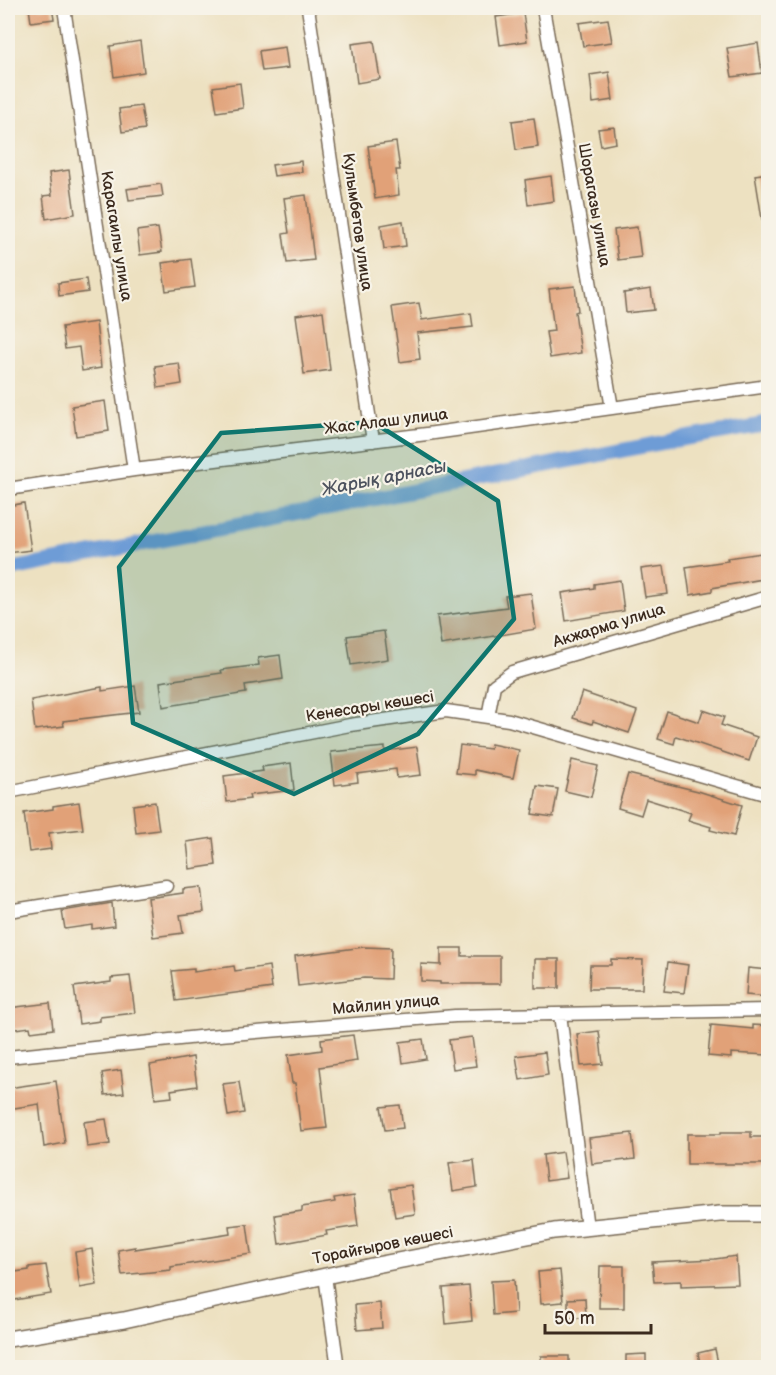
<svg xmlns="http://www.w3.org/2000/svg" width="776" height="1375" viewBox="0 0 776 1375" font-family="'Balsamiq Sans',sans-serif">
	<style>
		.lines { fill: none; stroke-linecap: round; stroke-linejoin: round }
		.canal { stroke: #6e9cd6; stroke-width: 15 }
		.building { fill: #e1a178 }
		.minor-casing { stroke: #796a57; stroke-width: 15 }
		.tertiary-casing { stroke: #796a57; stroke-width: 18 }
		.minor { stroke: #fff; stroke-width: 12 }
		.tertiary { stroke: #fff; stroke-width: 15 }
		.marked { fill: #0f766e; fill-opacity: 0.2; stroke: #0f766e; stroke-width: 4.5; stroke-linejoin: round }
		.labels { text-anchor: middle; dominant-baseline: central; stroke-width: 4.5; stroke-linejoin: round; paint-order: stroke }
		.street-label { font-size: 16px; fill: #3b2a1e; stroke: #f7f3e8 }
		.water-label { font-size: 18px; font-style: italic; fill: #4d525e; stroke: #f7f3e8 }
	</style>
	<rect width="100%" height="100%" fill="#f7f3e8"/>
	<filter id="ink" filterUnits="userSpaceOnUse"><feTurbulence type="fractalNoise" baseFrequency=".0167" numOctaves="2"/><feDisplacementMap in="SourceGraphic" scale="12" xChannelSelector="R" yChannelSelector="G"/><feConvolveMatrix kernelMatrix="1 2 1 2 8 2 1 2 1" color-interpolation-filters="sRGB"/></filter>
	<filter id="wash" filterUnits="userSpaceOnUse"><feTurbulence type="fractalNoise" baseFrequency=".008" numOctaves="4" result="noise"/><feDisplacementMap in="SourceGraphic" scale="24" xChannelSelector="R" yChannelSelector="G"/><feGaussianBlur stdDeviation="1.35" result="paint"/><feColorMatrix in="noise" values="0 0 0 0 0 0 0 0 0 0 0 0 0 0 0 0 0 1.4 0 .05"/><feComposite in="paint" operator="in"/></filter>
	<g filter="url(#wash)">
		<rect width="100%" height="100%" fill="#ede1c1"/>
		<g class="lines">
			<path class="canal" d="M8,570l667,-130 93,-16"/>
		</g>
		<g id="blocks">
			<path class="building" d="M29,8h23l2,11 -23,3z
				M523,13l4,28 -27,4 -4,-28z
				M608,19l4,23 -29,4 -4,-23z
				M140,41l4,31 -30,5 -4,-31z
				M374,41l6,38 -23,4 -5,-39z
				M758,43l4,30 -30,4 -5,-29z
				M285,47l3,21 -26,3 -3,-20z
				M609,72l4,28 -20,3 -3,-28z
				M240,83l3,25 -26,4 -4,-25z
				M141,106l4,23 -23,3 -3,-23z
				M534,118l4,29 -22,3 -4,-29z
				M614,127l2,16 -15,3 -3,-17z
				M396,142l4,28h-4l3,25 -24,4 -7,-53z
				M301,161l1,11 -28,4 -2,-11z
				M69,170l6,44 -29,5 -3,-23 9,-1 -3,-22z
				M768,173v46h-6l-7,-44z
				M551,176l3,25 -26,4 -3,-25z
				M161,184l2,12 -34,4 -2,-11z
				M306,195l8,65 -27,3 -4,-29 6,-1 -5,-35z
				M403,221l3,25 -22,3 -3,-24z
				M637,227l4,30 -23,3 -4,-30z
				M158,228l4,24 -22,3 -3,-24z
				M191,259l4,28 -29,4 -4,-28z
				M86,279l2,13 -29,4 -1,-13z
				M575,286l3,25 -3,1 6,41 -31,5 -4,-26 8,-1 -5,-42z
				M651,289l3,21 -28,3 -2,-20z
				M419,303l3,17 49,-7 2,14 -56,6 3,26 -20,3 -8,-55z
				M323,311l7,59 -26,4 -8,-59z
				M96,322l5,46 -19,3 -3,-24 -14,2 -3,-22z
				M179,363l3,21 -24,4 -3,-22z
				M105,401l4,30 -33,5 -4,-30z
				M24,503l7,47 -23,3v-13h2l-2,-34z
				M768,552v26l-56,10v3l-22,4 -4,-28 42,-6 -1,-3z
				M664,566l4,28 -23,3 -4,-28z
				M620,580l4,31 -58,10 -4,-28 32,-5v-4z
				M531,593l5,36 -95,16 -4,-29 70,-9 -2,-11z
				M384,631l4,28 -37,6 -4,-29z
				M280,655l3,24 -38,6 1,8 -83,14 -3,-25 62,-9 -1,-3 38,-5 -1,-7z
				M135,686l4,26 -76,9 1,5 -29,4 -4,-30 71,-13v4z
				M582,692l55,19 -8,22 -36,-12 -1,3 -19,-6z
				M703,710l21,7 -3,8 36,12 -8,24 -73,-25 -2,8 -16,-5 9,-28 32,11z
				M491,744l28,6 -6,28 -38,-8v5l-19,-2 4,-28 30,4z
				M385,747v4l32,-4 4,28 -24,3 -1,-9 -39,5 1,8 -23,3 -4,-33z
				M572,760l26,6 -7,31 -26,-6z
				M291,763l3,27 -45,5 1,4 -23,3 -3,-26 39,-5 -1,-4z
				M628,774l70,17 44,14 -8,31 -24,-6 1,-3 -23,-7 3,-7 -45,-14 -5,16 -23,-7z
				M537,786l21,3 -5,28 -21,-3z
				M79,802l4,27 -34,4 2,16 -22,3 -5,-39 29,-4v-3z
				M155,802l4,28 -23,3 -3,-28z
				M213,838l3,27 -26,4 -3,-27z
				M201,887l3,25 -24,3 3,18 -30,4 -5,-39 35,-5v-4z
				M112,903l2,23 -22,3v-4l-27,4 -3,-18z
				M364,947l27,1 -1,31 -26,-1 -66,8 -3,-30z
				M441,948h21v8h38v28h-60v-2l-19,-1v-17l20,1z
				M535,959h24v29h-24z
				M611,959l32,1 -1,29h-53l1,-24h21z
				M668,962l20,3 -4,28 -20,-2z
				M234,966l1,5 34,-5 3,22 -96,13 -4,-30 22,-2v3z
				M748,968l20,2v27l-22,-2z
				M130,976l5,37 -35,4v4l-21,3 -5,-37 37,-5v-4z
				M50,1003l3,26 -22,3 -1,-5 -22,3v-22z
				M711,1025l42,4v-4l15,1v29l-37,-2v5l-23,-2z
				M599,1031l4,33 -22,2 -4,-32z
				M353,1035l4,26 -37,6 7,61 -26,3 -6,-48h-3l-4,-28 34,-5 -1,-11z
				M472,1037l4,29 -23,3 -4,-29z
				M423,1039l3,20 -23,4 -3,-21z
				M545,1052l3,23 -28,5 -4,-24z
				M193,1057l4,29 -26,4 1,7 -17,2 -5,-34z
				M121,1070l3,23 -19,2 -3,-22z
				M56,1081l9,62 -21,4 -5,-43 -31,5v-21z
				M239,1082l5,31 -16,3 -5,-32z
				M400,1105l3,23 -18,2 -4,-23z
				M106,1119l4,25 -23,3 -3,-25z
				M721,1132h30v5h17v27h-81v-30h34z
				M632,1133l3,26 -43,5 -3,-26z
				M563,1152l4,26 -21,3 -3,-26z
				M474,1160l3,27 -24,4 -4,-28z
				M411,1185l4,29 -20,3 -5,-29z
				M354,1195l4,31 -32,5 1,4 -48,9 -4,-29 27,-4v-4l33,-5 -1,-4z
				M247,1224l4,30 -80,13v3l-49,5 -4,-25 17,-3v2l95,-15 -1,-8z
				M92,1249l5,36 -17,3 -5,-36z
				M736,1256l2,28 -57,2v-5l-27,1 -2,-20 63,-3z
				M46,1265l5,29 -43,7v-28l21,-3v-3z
				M600,1266h24v42h-25z
				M560,1270l3,32 -22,2 -3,-32z
				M514,1280l2,33 -23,2 -2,-34z
				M469,1286l3,35 -26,3 -3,-36z
				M585,1298l1,20h-18v-19z
				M380,1303l2,25 -25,2 -2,-25z
				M715,1349l4,19h-18l-3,-15z
				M646,1354v14h-20v-13z
				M541,1356h28v12h-28z"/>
		</g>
	</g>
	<g filter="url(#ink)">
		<use href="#blocks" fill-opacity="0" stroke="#796a57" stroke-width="1.5"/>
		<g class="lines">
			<defs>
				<path id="minor" d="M64,8l70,462
					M308,8l65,433
					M543,8l69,400
					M8,489l126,-19 293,-36 341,-48
					M488,717l6,-32 18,-13 256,-75
					M8,792l342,-67 96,-14 63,9 259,75
					M8,911l158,-25
					M560,1014l27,214
					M8,1057l200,-21 247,-20 313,-6
					M325,1276l13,92"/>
				<path id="tertiary" d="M8,1339l116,-19 252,-55 178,-34 166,-17h48"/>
			</defs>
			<use href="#minor" class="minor-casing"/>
			<use href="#tertiary" class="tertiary-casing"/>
			<use href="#minor" class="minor"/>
			<use href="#tertiary" class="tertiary"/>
		</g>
	</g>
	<path class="marked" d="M373,422l125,79 16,118 -96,115 -124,60 -161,-71 -14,-156 102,-134z"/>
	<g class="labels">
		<g class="street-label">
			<text transform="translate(594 205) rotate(80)">Шорагазы улица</text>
			<text transform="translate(357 222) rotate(82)">Кулымбетов улица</text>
			<text transform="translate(116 236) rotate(81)">Карагаилы улица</text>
			<text transform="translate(386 422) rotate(-7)">Жас Алаш улица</text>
			<text transform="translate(609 626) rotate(-17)">Акжарма улица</text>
			<text transform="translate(370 707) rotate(-9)">Кенесары көшесі</text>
			<text transform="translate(386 1005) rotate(-5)">Майлин улица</text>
			<text transform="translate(383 1246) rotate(-11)">Торайғыров көшесі</text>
		</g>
		<g class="water-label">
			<text transform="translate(384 478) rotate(-11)">Жарық арнасы</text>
		</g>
	</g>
	<rect width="776" height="1375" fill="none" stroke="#f7f3e8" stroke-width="30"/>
	<path d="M545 1324v9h106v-9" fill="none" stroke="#3b2a1e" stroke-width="3"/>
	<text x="554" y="1324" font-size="18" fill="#3b2a1e" stroke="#f7f3e8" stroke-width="4.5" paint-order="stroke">50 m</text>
</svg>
